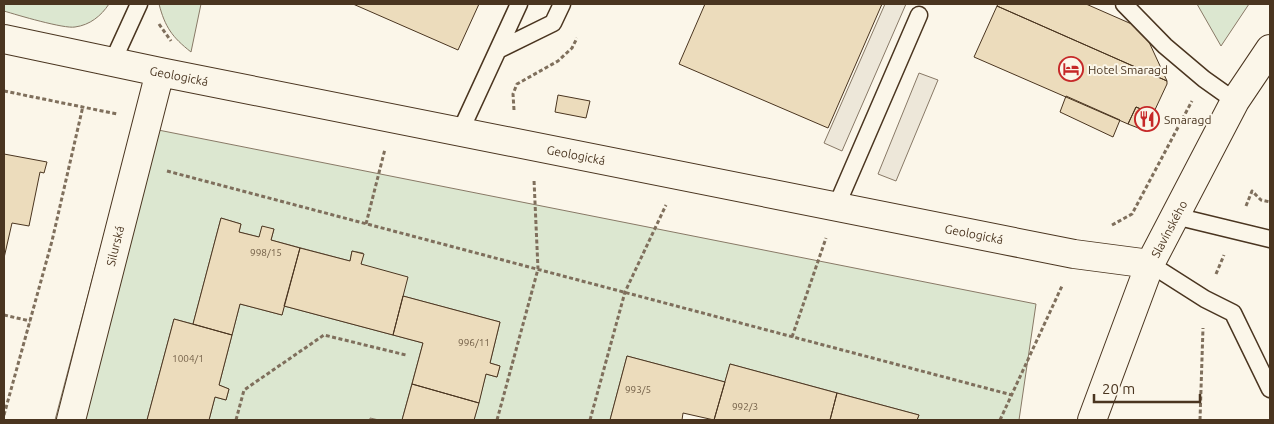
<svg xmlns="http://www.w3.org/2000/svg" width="1274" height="424" viewBox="0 0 1274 424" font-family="Ubuntu,sans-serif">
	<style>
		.green { fill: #dce7d0; stroke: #887966 }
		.parking { fill: #ede7d9; stroke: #887966 }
		.building { fill: #ecdcbc; stroke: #4a3520 }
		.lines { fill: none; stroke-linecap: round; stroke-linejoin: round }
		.lane-casing { stroke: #4a3520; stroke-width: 19 }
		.street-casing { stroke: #4a3520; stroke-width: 30 }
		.path { stroke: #7f6f5c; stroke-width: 3; stroke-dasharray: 4 2.5; stroke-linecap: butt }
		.lane { stroke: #fbf6e9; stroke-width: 16 }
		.street { stroke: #fbf6e9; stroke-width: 28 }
		.labels { text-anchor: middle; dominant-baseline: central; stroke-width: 4; stroke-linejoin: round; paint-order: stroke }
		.number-label { font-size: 10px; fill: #725f47 }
		.poi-label { font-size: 12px; fill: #4a3520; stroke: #fbf6e9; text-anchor: start }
		.street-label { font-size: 12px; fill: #4a3520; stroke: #fbf6e9 }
	</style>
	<rect width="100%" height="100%" fill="#fbf6e9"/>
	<path class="green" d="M4,4h105c-8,12 -19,21 -34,23 -11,2 -58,-12 -71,-16z
		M159,4h42l-10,48c-19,-15 -26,-25 -32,-48z
		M1197,4h52l-28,42z
		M133,125l903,179 -17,116h-102l2,-5 -189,-51 -5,18 -98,-26 -17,64h-136l12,-46 11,3 3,-11 -10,-3 10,-41 -97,-26 -42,-32 2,-11 -11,-2 -2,10 -79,-21 3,-11 -15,8 -20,-5 2,-8 -20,-6 -28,106 -19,-5 -27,101h-92z
		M240,304l42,11 2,-9 139,37 -21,77h-23l-9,-2v2h-161l6,-23 11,3 3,-11 -10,-4z"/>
	<path class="parking" d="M885,4h21l-64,147 -18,-8z
		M919,73l19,7 -42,101 -18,-7z"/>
	<path class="building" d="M353,4h126l-21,46z
		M705,4h177l-54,124 -149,-64z
		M998,4h88l57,25 24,52 -170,-75z
		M997,6l170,75v3l-14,30 -17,-7 -8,17 -154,-67z
		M558,95l32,6 -4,17 -31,-6z
		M1066,96l54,24 -7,17 -53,-25z
		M1136,107l17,7 -7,17 -18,-7z
		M4,154l43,8 -3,11 -4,-1 -11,54 -17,-3 -8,35z
		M221,218l20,6 -2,8 20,5 3,-11 12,3 -3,11 29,8 -18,67 -42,-11 -8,31 -39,-11z
		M300,248l50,13 2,-10 12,3 -3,10 47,13 -15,58 -109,-29z
		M403,296l97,26 -10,41 10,3 -3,11 -11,-3 -7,29 -67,-19 11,-41 -30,-8z
		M174,319l58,16 -13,50 10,4 -3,11 -11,-3 -6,23h-62z
		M627,356l98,26 -11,38 -31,-7 -1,7h-72z
		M730,364l107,29 -7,27h-116z
		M412,384l67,19 -5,17h-72z
		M837,393l82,22 -2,5h-87z"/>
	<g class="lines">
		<defs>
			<path id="lane" d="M1124,4l41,42 39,33 31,22
				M498,50l55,-27 9,-19
				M112,63l27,-59
				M460,132l59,-128
				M836,207l83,-192
				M1175,216l95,23
				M1150,264l55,35 28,14 37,76"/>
			<path id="street" d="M4,39l156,33 914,182 76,10
				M71,420l89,-348
				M1092,420l58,-156 85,-163 35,-52"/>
		</defs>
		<use href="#lane" class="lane-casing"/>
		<use href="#street" class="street-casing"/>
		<path class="path" d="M159,24l12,17
			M4,91l113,23
			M514,110l-1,-16 4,-10 41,-23 14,-13 5,-10
			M167,171l845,224
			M1246,206l6,-15 9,9 9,2
			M366,224l19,-75
			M1112,225l20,-11 60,-113
			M1216,274l8,-19
			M4,315l26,6
			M792,337l34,-99
			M4,415l48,-174 31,-135
			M236,420l8,-30 80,-55 82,20
			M497,420l41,-151 -4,-89
			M590,420l35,-128 41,-87
			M1000,420l62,-134
			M1200,420l3,-92"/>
		<use href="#lane" class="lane"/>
		<use href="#street" class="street"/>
	</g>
	<defs>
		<symbol id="hotel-ring" viewBox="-11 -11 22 22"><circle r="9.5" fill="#fbf6e9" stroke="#c62828" stroke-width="1.5"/><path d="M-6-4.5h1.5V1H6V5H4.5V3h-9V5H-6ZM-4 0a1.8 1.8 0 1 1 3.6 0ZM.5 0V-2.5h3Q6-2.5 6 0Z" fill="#c62828"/></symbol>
		<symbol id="restaurant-ring" viewBox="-11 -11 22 22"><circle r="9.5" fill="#fbf6e9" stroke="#c62828" stroke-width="1.5"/><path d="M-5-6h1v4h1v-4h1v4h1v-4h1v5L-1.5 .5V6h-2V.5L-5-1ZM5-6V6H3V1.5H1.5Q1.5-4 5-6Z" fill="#c62828"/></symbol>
	</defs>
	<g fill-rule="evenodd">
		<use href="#hotel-ring" x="1057" y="55" width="28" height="28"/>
		<use href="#restaurant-ring" x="1133" y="105" width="28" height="28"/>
	</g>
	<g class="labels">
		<g class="number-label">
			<text x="266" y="252">998/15</text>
			<text x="474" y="342">996/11</text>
			<text x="188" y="358">1004/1</text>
			<text x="638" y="389">993/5</text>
			<text x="745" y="406">992/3</text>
		</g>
		<g class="poi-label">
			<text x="1088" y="69">Hotel Smaragd</text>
			<text x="1164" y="119">Smaragd</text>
		</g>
		<g class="street-label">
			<text transform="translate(179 76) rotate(11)">Geologická</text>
			<text transform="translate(576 155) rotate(11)">Geologická</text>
			<text transform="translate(1169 229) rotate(-62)">Slavínského</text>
			<text transform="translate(974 234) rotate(11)">Geologická</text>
			<text transform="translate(115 246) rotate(-76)">Silurská</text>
		</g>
	</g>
	<rect width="1274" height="424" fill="none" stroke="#4a3520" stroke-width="10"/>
	<path d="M1094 394v8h106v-8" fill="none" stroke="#4a3520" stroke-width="2.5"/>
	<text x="1102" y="394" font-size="15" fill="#4a3520" stroke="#fbf6e9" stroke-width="4" paint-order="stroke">20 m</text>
</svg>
